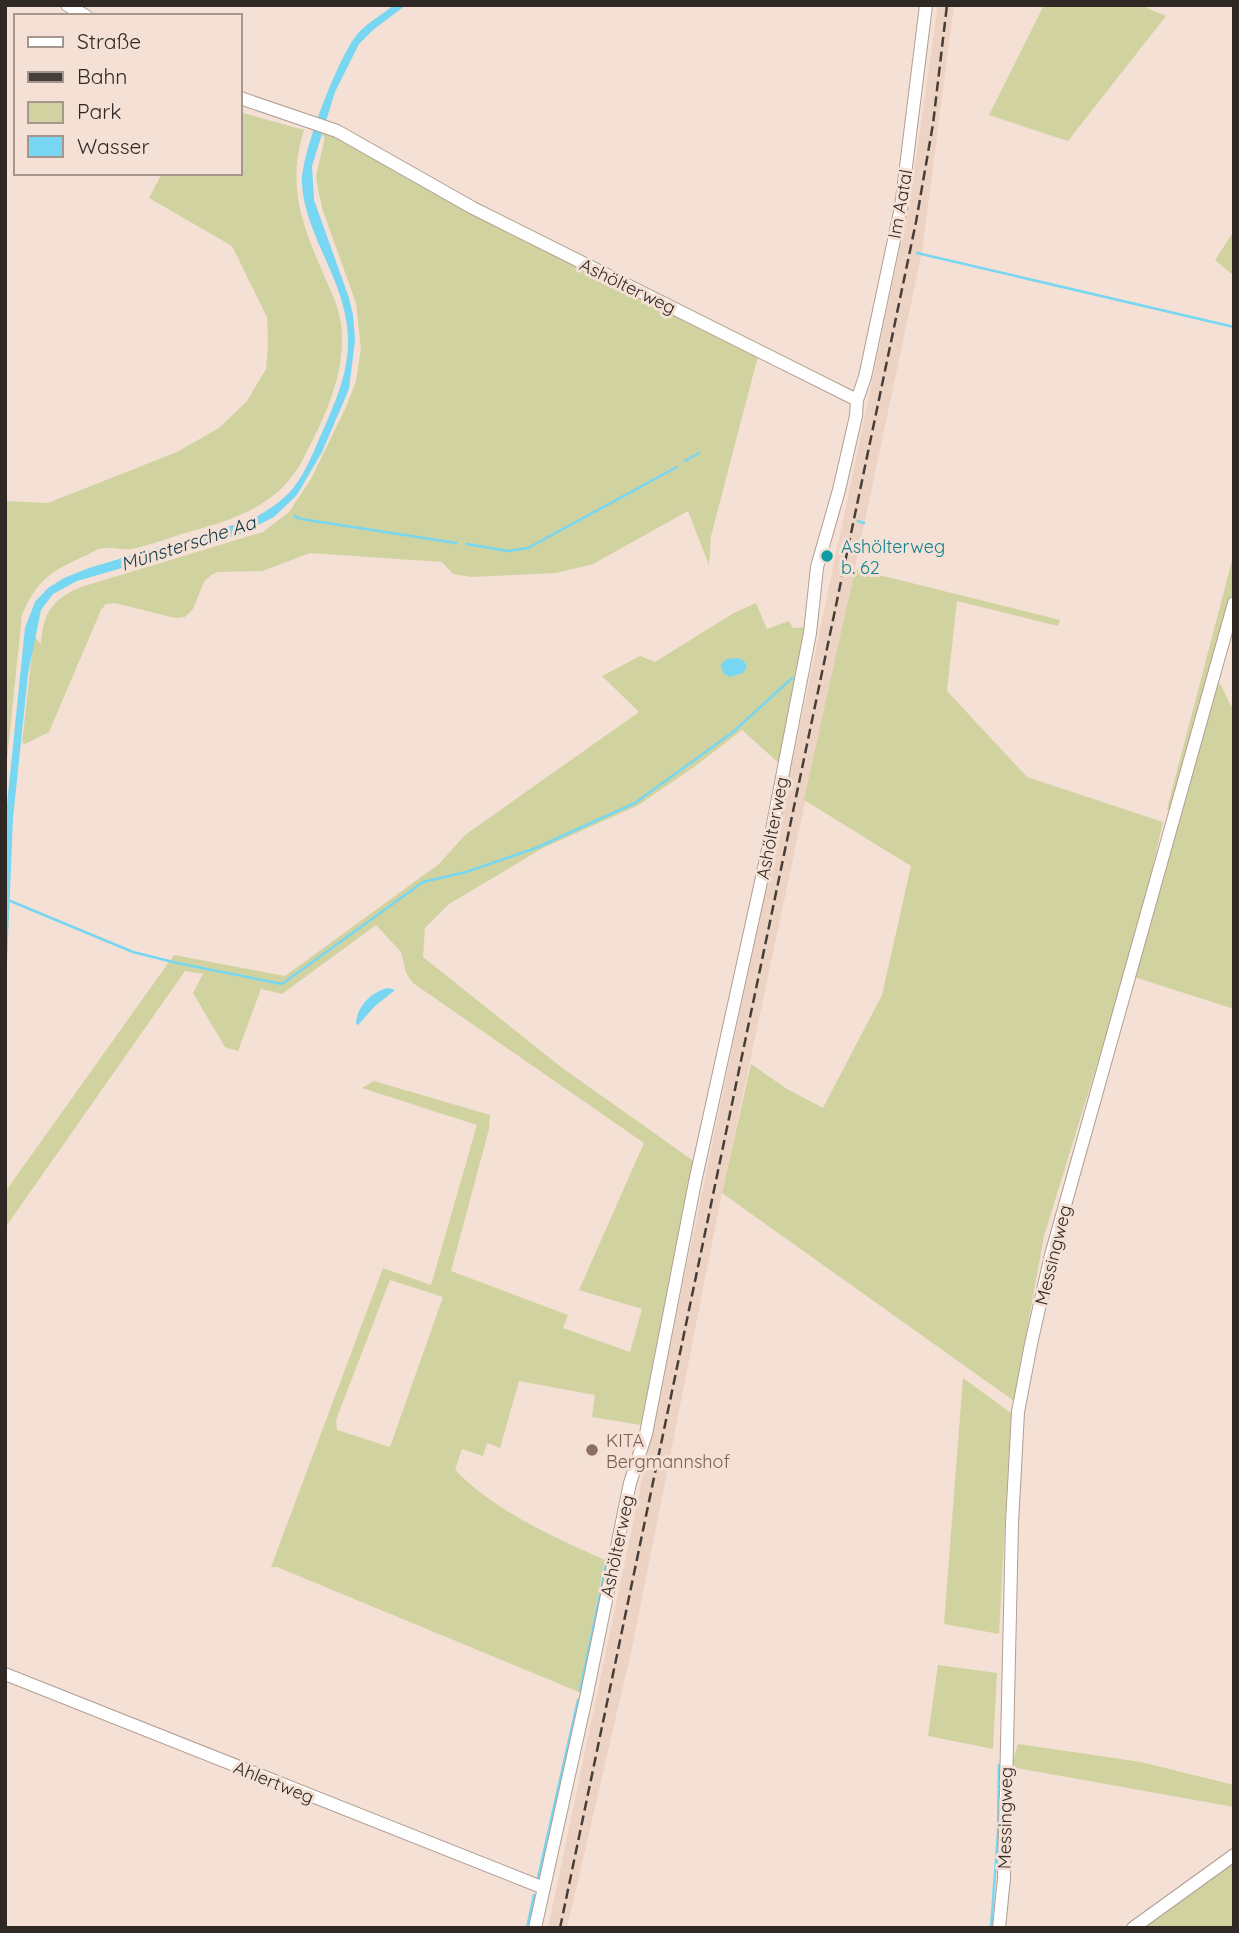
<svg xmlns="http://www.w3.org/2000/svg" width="1239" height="1933" viewBox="0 0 1239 1933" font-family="Quicksand,sans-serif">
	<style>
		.built { fill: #edd3c3 }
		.green { fill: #d0d39f; fill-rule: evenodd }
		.water { fill: #77d6f2 }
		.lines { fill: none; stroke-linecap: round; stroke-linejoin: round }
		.stream { stroke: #77d6f2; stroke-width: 2.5 }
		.minor-casing { stroke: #b19e93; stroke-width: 14 }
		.minor { stroke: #fff; stroke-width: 12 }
		.rail { stroke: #463e39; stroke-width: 2.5; stroke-dasharray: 10 5; stroke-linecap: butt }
		.culture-dot { fill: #0f9aa8; stroke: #f4e0d5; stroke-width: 2.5 }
		.education-dot { fill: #8d6e63; stroke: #f4e0d5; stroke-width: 2.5 }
		.labels { text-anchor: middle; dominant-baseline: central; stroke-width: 6; stroke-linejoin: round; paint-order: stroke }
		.street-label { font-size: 18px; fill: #2f2824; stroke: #f4e0d5 }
		.culture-label { font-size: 18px; fill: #0d838f; stroke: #f4e0d5; text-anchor: start }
		.education-label { font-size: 18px; fill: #785e54; stroke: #f4e0d5; text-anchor: start }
		.water-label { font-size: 19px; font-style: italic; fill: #0c3945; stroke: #f4e0d5 }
	</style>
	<rect width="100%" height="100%" fill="#f4e0d5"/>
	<path class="built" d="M938,5h16l-32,247 -200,941 -88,446 -67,289h-19l362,-1728z"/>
	<path class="green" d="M1044,5h96l26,11 -98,125 -79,-26z
		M240,112l64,18c-17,55 -3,92 19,143 7,16 15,32 18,50 6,49 -16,94 -38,136 -25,49 -72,61 -121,75 -17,5 -34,12 -51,15 -9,1 -18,-2 -27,-1 -6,0 -13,5 -19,8 -33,14 -49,25 -63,59l-17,164v-278l43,2 129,-51 42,-24 28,-27 19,-32 2,-25 -1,-27 -35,-71 -83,-48 13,-25h78z
		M325,129l433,227 -47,180 -2,29 -21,-54 -95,53 -37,9 -85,4 -18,-3 -11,-12 -132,-9 -48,18 -44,1 -7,3 -7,7 -11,27 -8,8 -10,1 -60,-15 -9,1 -5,6 -52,122 -24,12 -3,-1 12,-107 7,8c2,-32 12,-45 40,-57l182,-55 26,-20 22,-33 35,-72 10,-26 5,-32 -5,-46 -33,-92 -4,-17 -3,-18 9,-39 -3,-1z
		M1234,231v45l-19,-16z
		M1234,553v32l-25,97 12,3 10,21h3v303l-109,-35 -81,262 -30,165 -292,-208 29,-129 36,25 36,19 59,-113 29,-129 -107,-66 51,-231 205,51 -2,6 -101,-25 -10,90 80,86 136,45 -18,80 10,4 25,-89 -13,-8z
		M756,603l11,26 22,-8 4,7 15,-1 -28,137 -38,-34 -48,37 -57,39 -94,42 -94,56 -24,24 -2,29 138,110 134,95 -54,263 -49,-8 3,-22 -76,-14 -19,67 -13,-5 -4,13 -21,-7 -7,21c40,41 98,67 150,90l-26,132 -302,-125h-6l112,-299 48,17 46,-160 -115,-37 12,-7 116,34 -1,14 -38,142 117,44 -5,13 67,24 12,-43 -63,-19 65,-147 -231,-160 -7,-10 -5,-21 -25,-27 -94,69 -21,-5 -23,62 -13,-4 -32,-54 10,-19 -18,-3 -180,257v-36l169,-237 111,21 154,-112 26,-29 174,-123 -37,-36 38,-20 15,6 77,-48zM390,1280l53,17 -53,150 -53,-17 -1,-10z
		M963,1378l48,35 -12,221 -55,-10z
		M938,1665l59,8 -4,76 -65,-13z
		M1018,1744l123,18 93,23v22l-223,-40z
		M1234,1859v69h-96z"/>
	<path class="water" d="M394,5h12l-33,25 -14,14 -24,48 -23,74 2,34 35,98 4,17 2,25 -6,49 -27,63 -25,43 -23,22 -34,17 -163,47 -24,13 -12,16 -13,64 -15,144 -8,193v-187l20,-196 10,-26 13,-14 16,-10 25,-10 161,-48c14,-7 28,-16 39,-27 14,-15 23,-37 31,-56 17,-38 34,-75 26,-117 -7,-47 -41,-88 -44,-136 -2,-28 38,-133 58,-153 10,-10 23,-17 34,-26z
		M737,658l6,2 4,6 -4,7 -13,4 -7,-4 -2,-9 6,-5z
		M388,988l7,2 -20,16 -17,19 -2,-1c1,-18 15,-32 32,-36z"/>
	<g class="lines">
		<path class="stream" d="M917,253l317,74
			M685,461l14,-8
			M294,516l7,3 155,24
			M858,521l6,2
			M467,544l41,7 20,-3 149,-81
			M8,900l125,52 44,11 105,21 141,-102 43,-10 70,-24 99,-45 98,-71 59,-54
			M580,1691l26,-126
			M538,1878l40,-178
			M527,1928l7,-33
			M991,1928l7,-96 1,-67"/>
		<defs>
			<path id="minor" d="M67,5l19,11
				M240,98l97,33 136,77 384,192
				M5,1674l539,214
				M535,1928l51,-230 44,-215 16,-49 49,-252 73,-332 42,-217 7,-66 22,-77 17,-74 1,-16 8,-23 36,-170 25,-202
				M999,1928l5,-50 8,-355 6,-111 13,-68 20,-89 183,-652
				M1133,1928l101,-73"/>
		</defs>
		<use href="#minor" class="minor-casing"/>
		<use href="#minor" class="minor"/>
		<path class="rail" d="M560,1928l356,-1706 17,-98 14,-119"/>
	</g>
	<circle class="culture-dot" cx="827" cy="556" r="7"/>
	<circle class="education-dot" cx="592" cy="1450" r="7"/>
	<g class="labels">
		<g class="street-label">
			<text transform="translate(900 204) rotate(-80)">Im Aatal</text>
			<text transform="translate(628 286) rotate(26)">Ashölterweg</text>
			<text transform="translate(772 828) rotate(-79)">Ashölterweg</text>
			<text transform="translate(1053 1255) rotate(-76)">Messingweg</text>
			<text transform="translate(617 1546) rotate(-78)">Ashölterweg</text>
			<text transform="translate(274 1782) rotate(22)">Ahlertweg</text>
			<text transform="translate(1005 1818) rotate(-89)">Messingweg</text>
		</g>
		<g class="culture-label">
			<text x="841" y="546">Ashölterweg<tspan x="841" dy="21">b. 62</tspan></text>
		</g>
		<g class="education-label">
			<text x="606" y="1440">KITA<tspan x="606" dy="21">Bergmannshof</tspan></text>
		</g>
		<g class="water-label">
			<text transform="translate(188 543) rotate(-18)">Münstersche Aa</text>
		</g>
	</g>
	<rect width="1239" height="1933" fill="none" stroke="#2f2824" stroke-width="14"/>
	<rect x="14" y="14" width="228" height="161" fill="#f4e0d5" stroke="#a5968e" stroke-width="2"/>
	<rect x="28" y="37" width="35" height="10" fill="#ffffff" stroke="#a5968e" stroke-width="2"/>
	<text x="77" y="49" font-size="21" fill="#2f2824">Straße</text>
	<rect x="28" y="72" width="35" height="10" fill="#463e39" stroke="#a5968e" stroke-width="2"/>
	<text x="77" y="84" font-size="21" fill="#2f2824">Bahn</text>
	<rect x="28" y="102" width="35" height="21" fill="#d0d39f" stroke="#a5968e" stroke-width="2"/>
	<text x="77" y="119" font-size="21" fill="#2f2824">Park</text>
	<rect x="28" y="136" width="35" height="21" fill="#77d6f2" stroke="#a5968e" stroke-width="2"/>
	<text x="77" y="154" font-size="21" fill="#2f2824">Wasser</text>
</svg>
